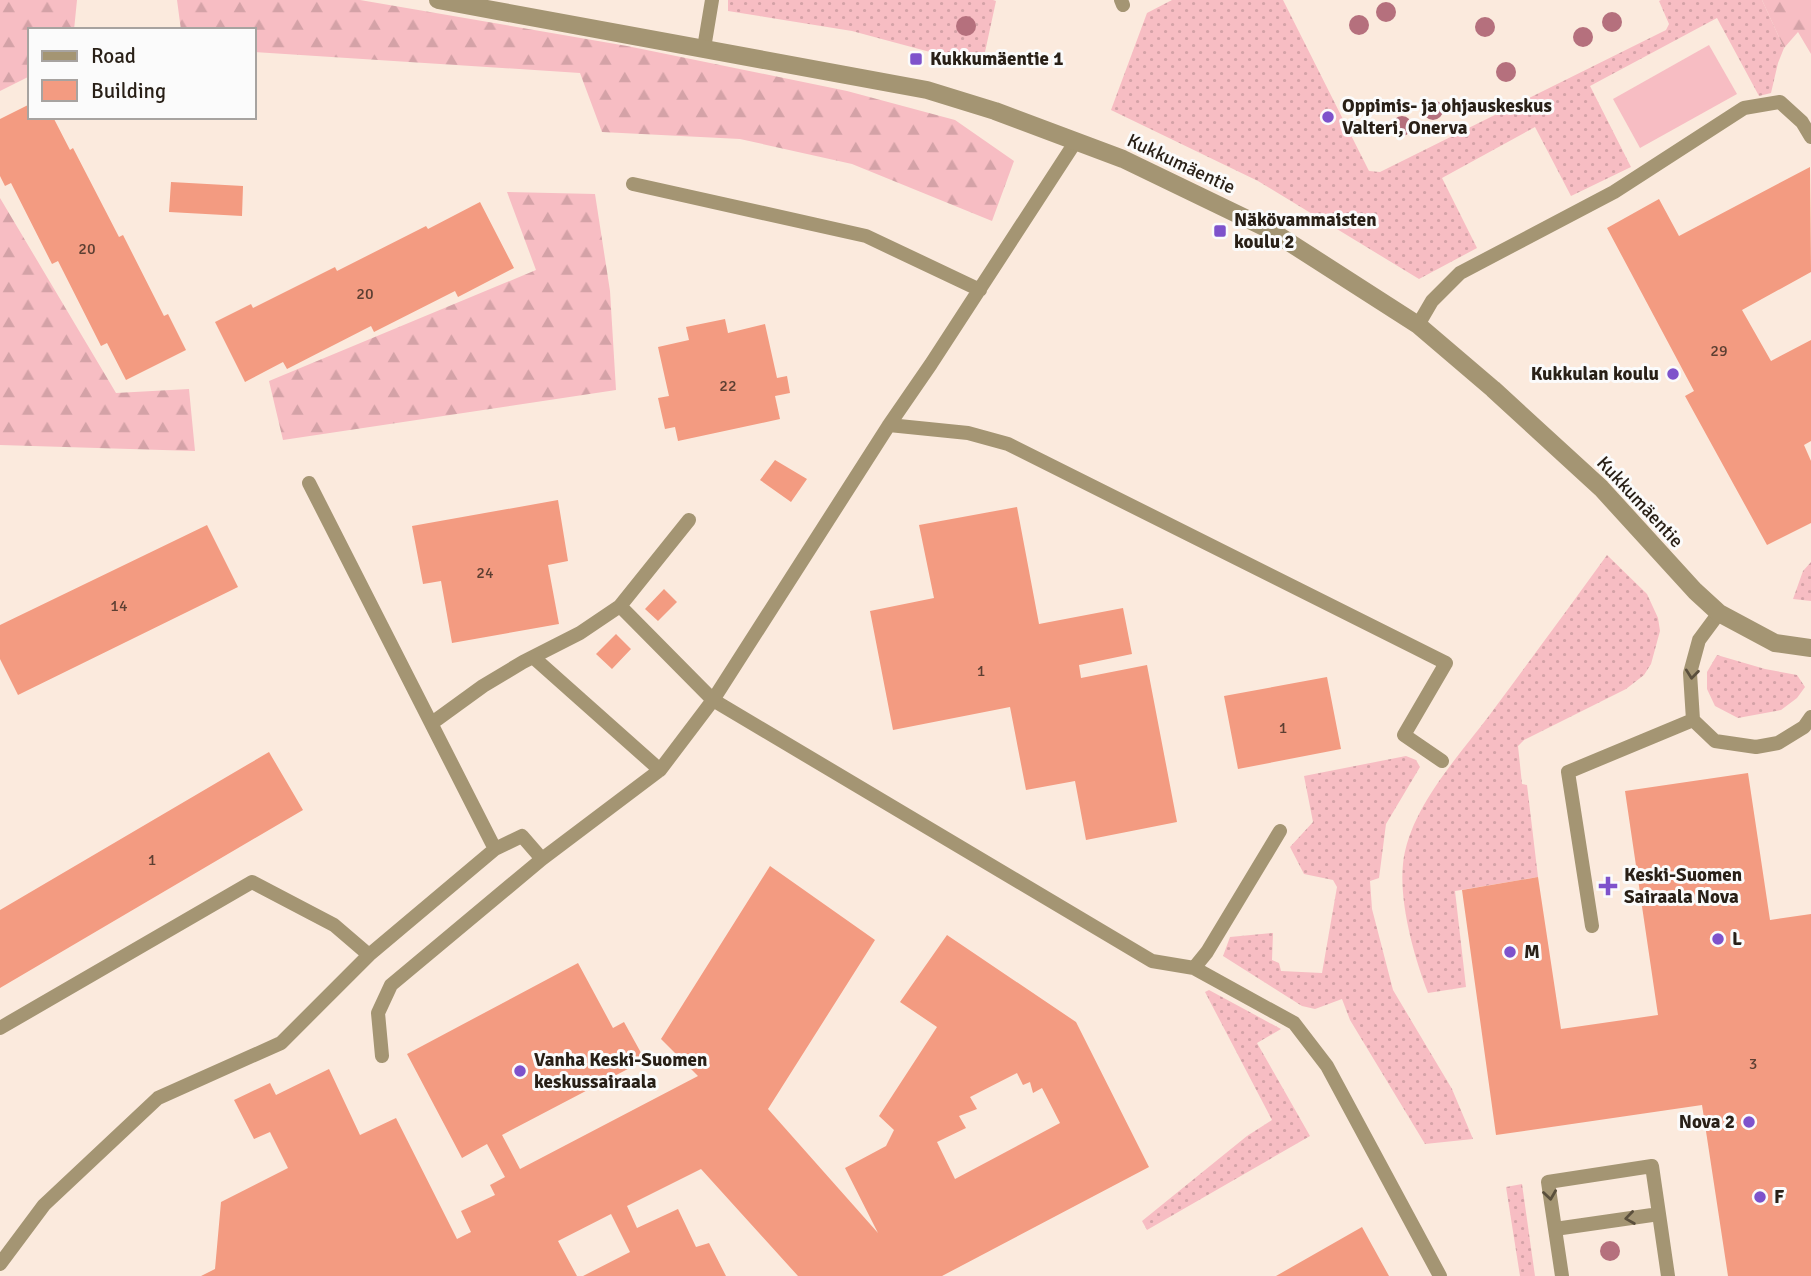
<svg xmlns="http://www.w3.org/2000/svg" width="1811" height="1276" viewBox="0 0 1811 1276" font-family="Signika,sans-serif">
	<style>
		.grass { fill: url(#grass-dots) }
		.forest { fill: url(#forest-firs) }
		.pitch { fill: #f7bdc3 }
		.building { fill: #f39b81; fill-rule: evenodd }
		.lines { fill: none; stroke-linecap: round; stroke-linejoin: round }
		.lane { stroke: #a49573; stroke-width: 14 }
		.street { stroke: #a49573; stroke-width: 18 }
		.tree { fill: #b5707d }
		.oneway { stroke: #5a4f3c }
		.poi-dot { fill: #7e52cb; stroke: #fbfbfb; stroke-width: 2.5 }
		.labels { text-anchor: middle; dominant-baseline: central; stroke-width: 6; stroke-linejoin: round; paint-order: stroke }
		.number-label { font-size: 16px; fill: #5c3f32 }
		.poi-label { font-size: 19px; font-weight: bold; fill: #292017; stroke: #fbfbfb; text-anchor: start }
		.street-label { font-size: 19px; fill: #292017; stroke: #fbfbfb }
	</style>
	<defs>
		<pattern id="grass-dots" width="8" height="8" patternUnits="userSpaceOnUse" patternTransform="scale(1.75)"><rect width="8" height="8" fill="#f7bdc3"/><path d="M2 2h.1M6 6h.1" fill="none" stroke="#d4a2a7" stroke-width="1.8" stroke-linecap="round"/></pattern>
		<pattern id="forest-firs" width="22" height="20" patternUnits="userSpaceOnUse" patternTransform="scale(1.75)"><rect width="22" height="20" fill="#f7bdc3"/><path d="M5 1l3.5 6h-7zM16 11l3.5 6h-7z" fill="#d4a2a7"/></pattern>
	</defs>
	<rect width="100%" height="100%" fill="#fbeadd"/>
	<path class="grass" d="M728,0h265l3,1 -14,65 -130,-35 -124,-20z
		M1172,0h111l86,171 11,1 286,-142 3,-6 -10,-23 2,-1h101l22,48 -6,15 -7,30 -12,3 -42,-78 -127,68 41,81 -60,29 -36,-69 -93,51 35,70 -58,31 -161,-98 -147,-71 36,-97z
		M1607,555l40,39 11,24 2,13 -9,33 -7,11 -18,14 -102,51 -6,6 4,38 5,1 11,92 -83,14 11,96 -38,6c-14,-36 -29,-90 -25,-129 6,-57 59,-111 91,-155 38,-51 76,-103 113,-154z
		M1811,562v39l-18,-2 10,-28z
		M1717,655l48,14 32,6 8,12 -8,11 -16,12 -43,8 -23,-12 -8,-17v-17z
		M1406,756l10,4 4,7 -34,57 -7,54 -9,3 2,28 21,81 59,99 21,50 -48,5 -75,-124 -8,-21 -27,10 -13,-3 -79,-50 7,-19 43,-4 -1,27 7,3 2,8 41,2 15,-86 -4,-7 -29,-6 -14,-27 23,-25 -9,-46z
		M1209,990l72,39 -24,14 53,93 -163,94 -5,-9 105,-85 25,-16 -67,-128z
		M1522,1184l13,92h-15l-14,-89z"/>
	<path class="forest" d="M0,0h77l-3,30h-44v46l-30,15z
		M177,0h183l267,46 220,45 108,29 59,41 -22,60 -140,-57 -112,-25 -138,-7 -22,-59 -326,-21v-22h-73z
		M1762,0h49v54l-13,-22 -14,16z
		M507,192l88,2 15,97 6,99 -333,50 -14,-59 267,-111z
		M0,198l116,195 73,-4 6,62 -195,-6z"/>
	<path class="pitch" d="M1709,45l28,49 -97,54 -27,-49z"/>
	<path class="building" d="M30,104v13h23l17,33 3,-2 46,89 4,-2 41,81 4,-2 18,36 -60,30 -19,-37 -6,3 -43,-85 -6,3 -41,-81 -6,3 -5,-10v-57z
		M1810,167l1,105 -69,38 29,51 40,-21v101l-7,4 7,16v62l-44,22 -82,-149 9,-5 -87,-163 52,-29 20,37z
		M171,182l72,4 -1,30 -73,-4z
		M480,202l34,66 -56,29 -3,-6 -81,41 -3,-6 -84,43 -4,-7 -38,20 -30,-60 36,-18 2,4 82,-41 2,4 89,-45 2,3z
		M725,319l3,14 37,-9 12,54 10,-2 3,17 -15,3 5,23 -102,22 -3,-14 -10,2 -7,-31 11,-2 -11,-49 31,-7 -3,-13z
		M775,460l32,19 -16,23 -31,-22z
		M558,500l10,61 -20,4 11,59 -107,19 -11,-62 -18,3 -11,-58z
		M1017,507l22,117 84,-16 9,46 -53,11 2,13 66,-13 30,157 -91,18 -11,-59 -49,9 -16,-83 -117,23 -23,-119 64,-13 -15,-73z
		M207,525l31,62 -220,108 -18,-36v-34z
		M664,589l13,13 -19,19 -13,-12z
		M616,634l15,15 -19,20 -16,-15z
		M1327,677l14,72 -103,20 -14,-73z
		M269,752l34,58 -303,178v-78z
		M1748,773l22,147 41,-6v362h-83l-26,-171 -206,30 -34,-245 76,-13 23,152 97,-14 -33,-224z
		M770,866l105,74 -107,169 110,124 -33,-65 41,-22 8,-16 -15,-14 58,-89 -37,-25 47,-67 129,87 73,145 -207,109h-144l-97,-107 -74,37 10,22 41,-19 18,38 13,-4 17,33h-143l47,-24 -19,-38 -53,27 19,35h-376l14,-7 6,-67 67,-34 -18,-36 -16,7 -20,-39 36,-17 6,12 53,-26 31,66 36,-17 61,121 14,-7 -10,-21 34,-16 -5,-10 15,-8 -18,-33 -25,14 -55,-104 171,-91 35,65 11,-6 21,38 -143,75 18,34 178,-93 -37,-37zM1017,1073l6,12 7,-3 3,11 9,-5 18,35 -105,56 -18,-37 29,-14 -7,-12 18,-7 -7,-12z
		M1362,1227l27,49h-113z"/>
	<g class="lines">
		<path class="lane" d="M1121,0l2,5
			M704,48l8,-48
			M633,184l233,52 114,54
			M1418,325l14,-24 28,-28 154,-81 130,-84 36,-6 22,20 9,15
			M889,425l79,8 40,11 438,219 -42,72 38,26
			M309,483l186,366 27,-13 20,23
			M689,520l-69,86 93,94 439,261 42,7 100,55 33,43 113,210
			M1719,613l-20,27 -9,33 3,47 22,21 41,6 22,-4 26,-16 7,-10
			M533,657l127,113
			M432,723l51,-37 40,-24 57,-29 40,-27
			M1592,926l-24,-154 125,-52
			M1194,968l13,-16 73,-121
			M0,1028l252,-146 82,43 35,30
			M382,1056l-4,-43 13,-28 151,-126 118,-89 53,-70 176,-275 42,-61 145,-223
			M1555,1229l-7,-47 104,-16 7,48
			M0,1264l44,-59 114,-107 123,-55 88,-88 126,-106
			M1562,1276l-7,-47 104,-15 9,62"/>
		<path class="street" d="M438,0l489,90 68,21 128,48 147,71 148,95 75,64 108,99 94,103 24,22 56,30 36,5"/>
	</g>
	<g class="tree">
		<circle cx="1386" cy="12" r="10"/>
		<circle cx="1612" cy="22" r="10"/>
		<circle cx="1359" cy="25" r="10"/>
		<circle cx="966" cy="26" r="10"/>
		<circle cx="1485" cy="27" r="10"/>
		<circle cx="1583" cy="37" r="10"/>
		<circle cx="1506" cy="72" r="10"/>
		<circle cx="1433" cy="110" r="10"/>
		<circle cx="1402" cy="126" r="10"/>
		<circle cx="1610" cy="1251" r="10"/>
	</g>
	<defs><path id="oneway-chevron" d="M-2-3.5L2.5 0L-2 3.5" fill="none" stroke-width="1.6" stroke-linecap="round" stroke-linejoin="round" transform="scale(1.75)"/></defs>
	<g class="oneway">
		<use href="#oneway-chevron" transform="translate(1692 674) rotate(96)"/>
		<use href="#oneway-chevron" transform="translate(1550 1195) rotate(82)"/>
		<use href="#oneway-chevron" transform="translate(1630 1218) rotate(172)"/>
	</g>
	<g class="poi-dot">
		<rect x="909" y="52" width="14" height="14" rx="3.5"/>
		<circle cx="1328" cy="117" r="7"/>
		<rect x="1213" y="224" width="14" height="14" rx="3.5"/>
		<circle cx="1673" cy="374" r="7"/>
		<path d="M1604.5 875.5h7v7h7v7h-7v7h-7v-7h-7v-7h7z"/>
		<circle cx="1718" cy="939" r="7"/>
		<circle cx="1510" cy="952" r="7"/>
		<circle cx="520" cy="1071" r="7"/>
		<circle cx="1749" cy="1122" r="7"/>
		<circle cx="1760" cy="1197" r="7"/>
	</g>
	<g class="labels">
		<g class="number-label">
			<text x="87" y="249">20</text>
			<text x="365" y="294">20</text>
			<text x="1719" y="351">29</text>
			<text x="728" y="386">22</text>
			<text x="485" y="573">24</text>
			<text x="119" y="606">14</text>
			<text x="981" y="671">1</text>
			<text x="1283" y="728">1</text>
			<text x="152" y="860">1</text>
			<text x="1753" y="1064">3</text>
		</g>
		<g class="poi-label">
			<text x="930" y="59">Kukkumäentie 1</text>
			<text x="1342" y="106">Oppimis- ja ohjauskeskus<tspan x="1342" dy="22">Valteri, Onerva</tspan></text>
			<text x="1234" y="220">Näkövammaisten<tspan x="1234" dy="22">koulu 2</tspan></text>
			<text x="1659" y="374" text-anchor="end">Kukkulan koulu</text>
			<text x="1624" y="875">Keski-Suomen<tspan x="1624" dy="22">Sairaala Nova</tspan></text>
			<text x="1732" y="939">L</text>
			<text x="1524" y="952">M</text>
			<text x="534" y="1060">Vanha Keski-Suomen<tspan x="534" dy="22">keskussairaala</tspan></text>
			<text x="1735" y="1122" text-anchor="end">Nova 2</text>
			<text x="1774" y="1197">F</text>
		</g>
		<g class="street-label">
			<text transform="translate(1181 164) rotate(25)">Kukkumäentie</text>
			<text transform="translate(1640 502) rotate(47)">Kukkumäentie</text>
		</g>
	</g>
	<rect x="28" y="28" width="228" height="91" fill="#fbfbfb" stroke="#a7a3a0" stroke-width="2"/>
	<rect x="42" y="51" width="35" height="10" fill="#a49573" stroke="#a7a3a0" stroke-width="2"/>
	<text x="91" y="63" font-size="21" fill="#292017">Road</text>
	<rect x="42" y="80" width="35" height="21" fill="#f39b81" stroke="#a7a3a0" stroke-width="2"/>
	<text x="91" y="98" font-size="21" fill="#292017">Building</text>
</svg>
